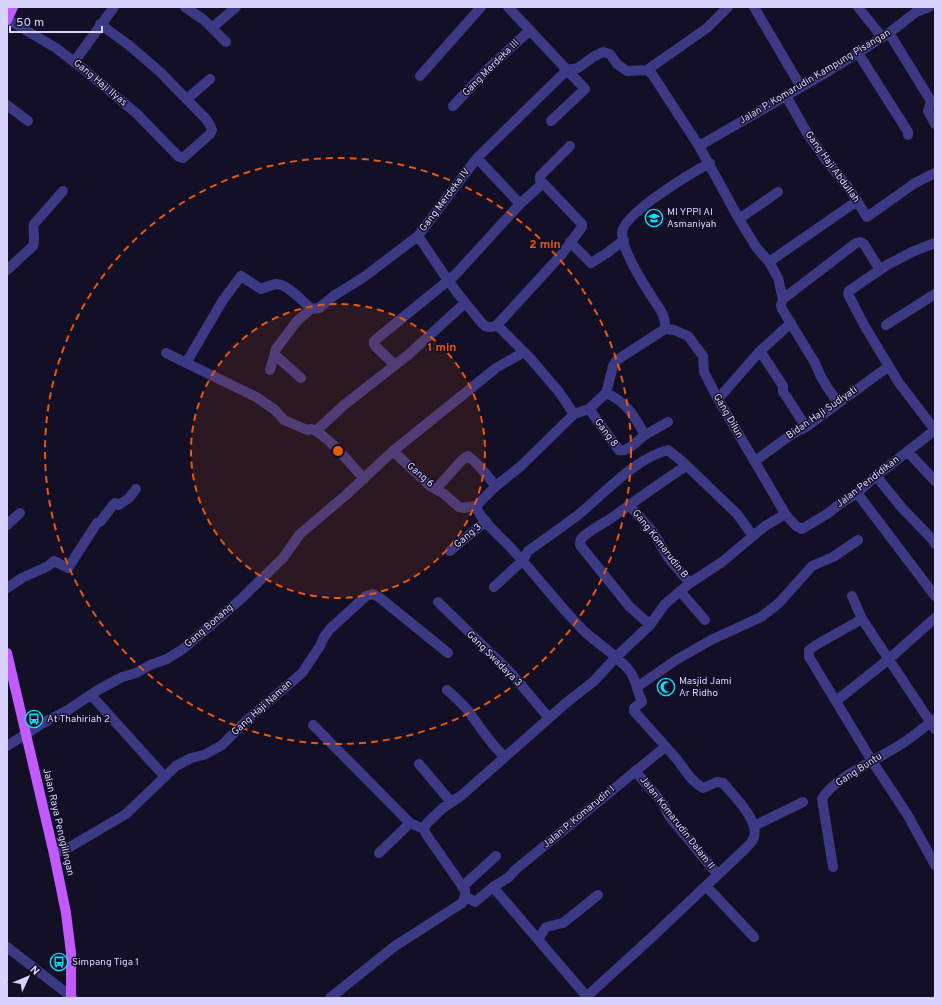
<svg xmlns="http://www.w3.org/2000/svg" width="942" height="1005" viewBox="0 0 942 1005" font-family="Overpass,sans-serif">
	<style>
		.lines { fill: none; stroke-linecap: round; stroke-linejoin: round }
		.minor { stroke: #3d3a85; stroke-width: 10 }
		.major { stroke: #c25bff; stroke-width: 10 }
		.ring { fill: none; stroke: #e8590c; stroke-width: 2; stroke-dasharray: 7 5 }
		.labels { text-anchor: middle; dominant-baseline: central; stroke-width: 3; stroke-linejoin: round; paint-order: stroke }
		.street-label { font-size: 10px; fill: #d9d4ff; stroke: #130f26 }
		.poi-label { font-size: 10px; fill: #d9d4ff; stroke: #130f26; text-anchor: start }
		.centre { fill: #e8590c; stroke: #130f26; stroke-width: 2 }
		.ring-label { font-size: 12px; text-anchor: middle; font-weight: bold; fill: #e8590c; stroke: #130f26; stroke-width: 3; stroke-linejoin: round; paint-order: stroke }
	</style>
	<rect width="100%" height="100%" fill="#130f26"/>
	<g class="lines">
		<path class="minor" d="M185,7l19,13 22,22
			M508,7l59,63 11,-2 15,-11 10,-5 7,2 7,10 10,7 20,-1
			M754,7l47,80
			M858,7l24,30
			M7,19l49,29 26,20 54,45 43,44 4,1 27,-24 2,-4 -2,-5 -4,-6 -46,-47 -30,-26 -30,-22
			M212,28l24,-21
			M889,33l42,68 -3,10 7,13
			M858,53l50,79v3
			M74,62l40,-55
			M647,70l5,4 47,72 40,73 17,28 13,15 9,16 5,21 -2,6 1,4 33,54 6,14 8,13 9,12
			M647,70l60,-42 21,-21
			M420,76l61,-69
			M786,96l21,37 19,27 22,27 19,30 48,-34 20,-10
			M187,99l23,-20
			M7,105l21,16
			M453,106l36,-38 41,-38
			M699,146l125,-72 65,-41 27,-21 13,-5
			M477,158l43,46
			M543,183l-3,-3v-4l30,-30
			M739,219l39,-27
			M418,236c18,26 34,53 55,76 3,4 8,11 12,14 4,2 8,1 12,-1l33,33 29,34 15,22
			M570,242l21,21 16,-10 17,-13
			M769,262l88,-61
			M7,270l26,-24c3,-8 -1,-15 1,-22l29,-33
			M783,299l73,-56 4,-1 4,2 16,26
			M886,325l49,-31
			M665,329l9,1 14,6 15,20 1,16 14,27 68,116
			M665,329c2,-14 -8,-23 -15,-35 -9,-14 -28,-45 -28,-61 0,-19 71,-61 88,-70
			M760,351l23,35v6l3,4 20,31
			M166,353l90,44 19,13 9,10 21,9 3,1 3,-1c16,5 41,37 53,50
			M275,355l26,23
			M186,363l37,-63 18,-24 20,13c5,-2 10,-4 15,-5 11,0 27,17 35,25
			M395,365l-19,-18 -2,-3v-3l81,-66 65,-71 23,-21 39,41v3l-20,27 -65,71
			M270,370l6,-21 21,-28 14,-12 8,-1 16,-13 29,-18 54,-41 59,-78 90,-88 18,19 -34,32
			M606,393c21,9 28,23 39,42l23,-13
			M718,399l42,-48 31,-28
			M589,409l30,41c8,3 19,-10 26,-15
			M935,430l-36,-47 -35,-58 -16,-31 1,-3 38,-26 25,-13 23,-9
			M316,431l28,-26 64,-50 57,-52
			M393,451l37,35 14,8 15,13 4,1 13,-2
			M908,452l27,29
			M755,461l37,-27 14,-7 83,-61
			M876,476l27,33 29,30 3,5
			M436,489l26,-29 6,-4c11,8 19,20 28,30
			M857,493l78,103
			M629,505l24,27 16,27 21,24
			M476,506c3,13 25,31 35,42 25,27 47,57 73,83 14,13 31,23 44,38 8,8 8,20 13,30l1,3 -8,6v3c13,15 27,30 40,45 10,11 15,24 29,32l14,-6 6,1c11,13 36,37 31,54 -1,4 -5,8 -8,11l-95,90 -66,60
			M476,506l20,-20 25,-20 53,-52 15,-5 17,-16 7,-27 3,-5 7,-5 42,-27
			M7,525l13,-12
			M450,551l36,-30
			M494,587l29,-27 5,-9c17,-12 34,-24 50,-36 27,-22 56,-56 90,-65l16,13 53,51 16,22
			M7,588l15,-10 26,-12 6,-5 14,7 29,-45 4,-2 12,-16 2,-2 4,2 10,-7 7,-9
			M680,591l25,29
			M852,596l10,23 73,110
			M438,602l72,70 39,46
			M862,619l-46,26 -7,5v7l63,104 35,53 28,51
			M650,625l-21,-19 -49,-61c0,-2 0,-4 1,-6 7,-8 20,-14 29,-20 25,-18 50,-36 76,-53
			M637,687l39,-27 35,-20 50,-23 18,-14 33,-37 21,-9 25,-17
			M447,690c8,7 16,14 22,22 12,16 21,32 36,45
			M91,695l74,82
			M836,701l53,-42 46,-41
			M313,725l97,98 14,6
			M7,746l36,-23 25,-13 30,-20 24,-13 14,-4 14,-8 17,-6 16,-10 58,-50 42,-41 17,-24 46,-39 47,-44 103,-83 28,-16
			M419,764l32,38
			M635,771l27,31 7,14 49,59
			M754,826l49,-24
			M379,853l31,-30
			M54,854l14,-6 58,-34 50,-48 15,-8 13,-3 18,-10 25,-25 55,-47 18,-27 4,-9 6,-8 36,-33 7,-2 7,4 68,55
			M833,867l-11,-68c12,-22 59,-41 81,-56 11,-7 21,-16 32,-24
			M706,886l48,51
			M462,887l34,-31
			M493,887l95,111
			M465,896v-6l-39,-56 -2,-5 3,-6 16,-15 19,-13 104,-92 28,-22 22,-24 34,-32 15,-21 25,-21 32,-21 43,-36 17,-10 4,-1 10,11 6,3 25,-15 14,-11 16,-10 19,-17 59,-46
			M465,896l10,6 18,-15 16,-10 6,-7 150,-123
			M538,940l8,-13 17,-4 35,-28
			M7,947l66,51
			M330,998l65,-52 67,-43 3,-7"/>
		<path class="major" d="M7,20l6,-13
			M7,653l47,201 12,59 5,40v45"/>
	</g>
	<circle cx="338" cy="451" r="147" fill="#e8590c" fill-opacity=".12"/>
	<g class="ring">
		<circle cx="338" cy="451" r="147"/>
		<circle cx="338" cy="451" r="293"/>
	</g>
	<defs>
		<symbol id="school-ring" viewBox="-11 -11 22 22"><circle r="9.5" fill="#130f26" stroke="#00e5ff" stroke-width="1.5"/><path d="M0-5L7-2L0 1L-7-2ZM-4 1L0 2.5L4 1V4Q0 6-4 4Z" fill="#00e5ff"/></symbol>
		<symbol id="mosque-ring" viewBox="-11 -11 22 22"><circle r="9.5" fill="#130f26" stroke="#00e5ff" stroke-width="1.5"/><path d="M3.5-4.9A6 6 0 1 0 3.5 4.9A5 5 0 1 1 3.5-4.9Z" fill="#00e5ff"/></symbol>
		<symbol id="bus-ring" viewBox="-11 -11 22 22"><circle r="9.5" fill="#130f26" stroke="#00e5ff" stroke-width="1.5"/><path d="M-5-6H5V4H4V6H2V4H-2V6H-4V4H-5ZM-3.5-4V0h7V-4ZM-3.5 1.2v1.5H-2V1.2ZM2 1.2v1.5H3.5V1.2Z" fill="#00e5ff"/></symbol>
	</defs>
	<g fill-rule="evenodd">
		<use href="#school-ring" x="644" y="208" width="20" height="20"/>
		<use href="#mosque-ring" x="656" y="677" width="20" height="20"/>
		<use href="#bus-ring" x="24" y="709" width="20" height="20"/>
		<use href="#bus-ring" x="49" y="952" width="20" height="20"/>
	</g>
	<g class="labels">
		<g class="street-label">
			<text transform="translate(491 68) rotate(-45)">Gang Merdeka III</text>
			<text transform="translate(815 77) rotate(-31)">Jalan P. Komarudin Kampung Pisangan</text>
			<text transform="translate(100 83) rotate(40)">Gang Haji Ilyas</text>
			<text transform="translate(832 167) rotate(54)">Gang Haji Abdullah</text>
			<text transform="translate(445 200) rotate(-53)">Gang Merdeka IV</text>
			<text transform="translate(822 413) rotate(-35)">Bidan Haji Sudiyati</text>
			<text transform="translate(728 416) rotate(60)">Gang Dilun</text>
			<text transform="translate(606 433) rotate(54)">Gang 8</text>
			<text transform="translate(420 475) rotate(41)">Gang 6</text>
			<text transform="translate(868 482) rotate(-38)">Jalan Pendidikan</text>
			<text transform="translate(468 536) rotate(-40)">Gang 3</text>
			<text transform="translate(660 544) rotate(52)">Gang Komarudin B</text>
			<text transform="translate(209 626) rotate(-41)">Gang Bonang</text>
			<text transform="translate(494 659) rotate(45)">Gang Swadaya 3</text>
			<text transform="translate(262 708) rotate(-42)">Gang Haji Naman</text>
			<text transform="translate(859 770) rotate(-33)">Gang Buntu</text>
			<text transform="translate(579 817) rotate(-40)">Jalan P. Komarudin I</text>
			<text transform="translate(58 822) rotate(77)">Jalan Raya Penggilingan</text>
			<text transform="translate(677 823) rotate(52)">Jalan Komarudin Dalam II</text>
		</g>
		<g class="poi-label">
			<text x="667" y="212">MI YPPI Al<tspan x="667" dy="12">Asmaniyah</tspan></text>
			<text x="679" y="681">Masjid Jami<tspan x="679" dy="12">Ar Ridho</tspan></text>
			<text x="47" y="719">At Thahiriah 2</text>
			<text x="72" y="962">Simpang Tiga 1</text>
		</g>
	</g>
	<circle cx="338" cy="451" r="6" class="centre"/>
	<g class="ring-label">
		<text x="545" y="248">2 min</text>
		<text x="442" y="351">1 min</text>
	</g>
	<rect width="942" height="1005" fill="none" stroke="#d9d4ff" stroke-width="16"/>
	<g transform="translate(28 977) rotate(46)" stroke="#130f26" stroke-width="3" paint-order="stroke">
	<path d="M0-3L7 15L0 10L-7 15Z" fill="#d9d4ff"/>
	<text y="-6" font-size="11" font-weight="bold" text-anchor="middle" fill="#d9d4ff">N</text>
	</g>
	<path d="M10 26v6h92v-6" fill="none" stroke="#d9d4ff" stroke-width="2"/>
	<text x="16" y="26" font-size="12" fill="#d9d4ff" stroke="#130f26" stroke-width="3" paint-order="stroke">50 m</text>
</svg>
